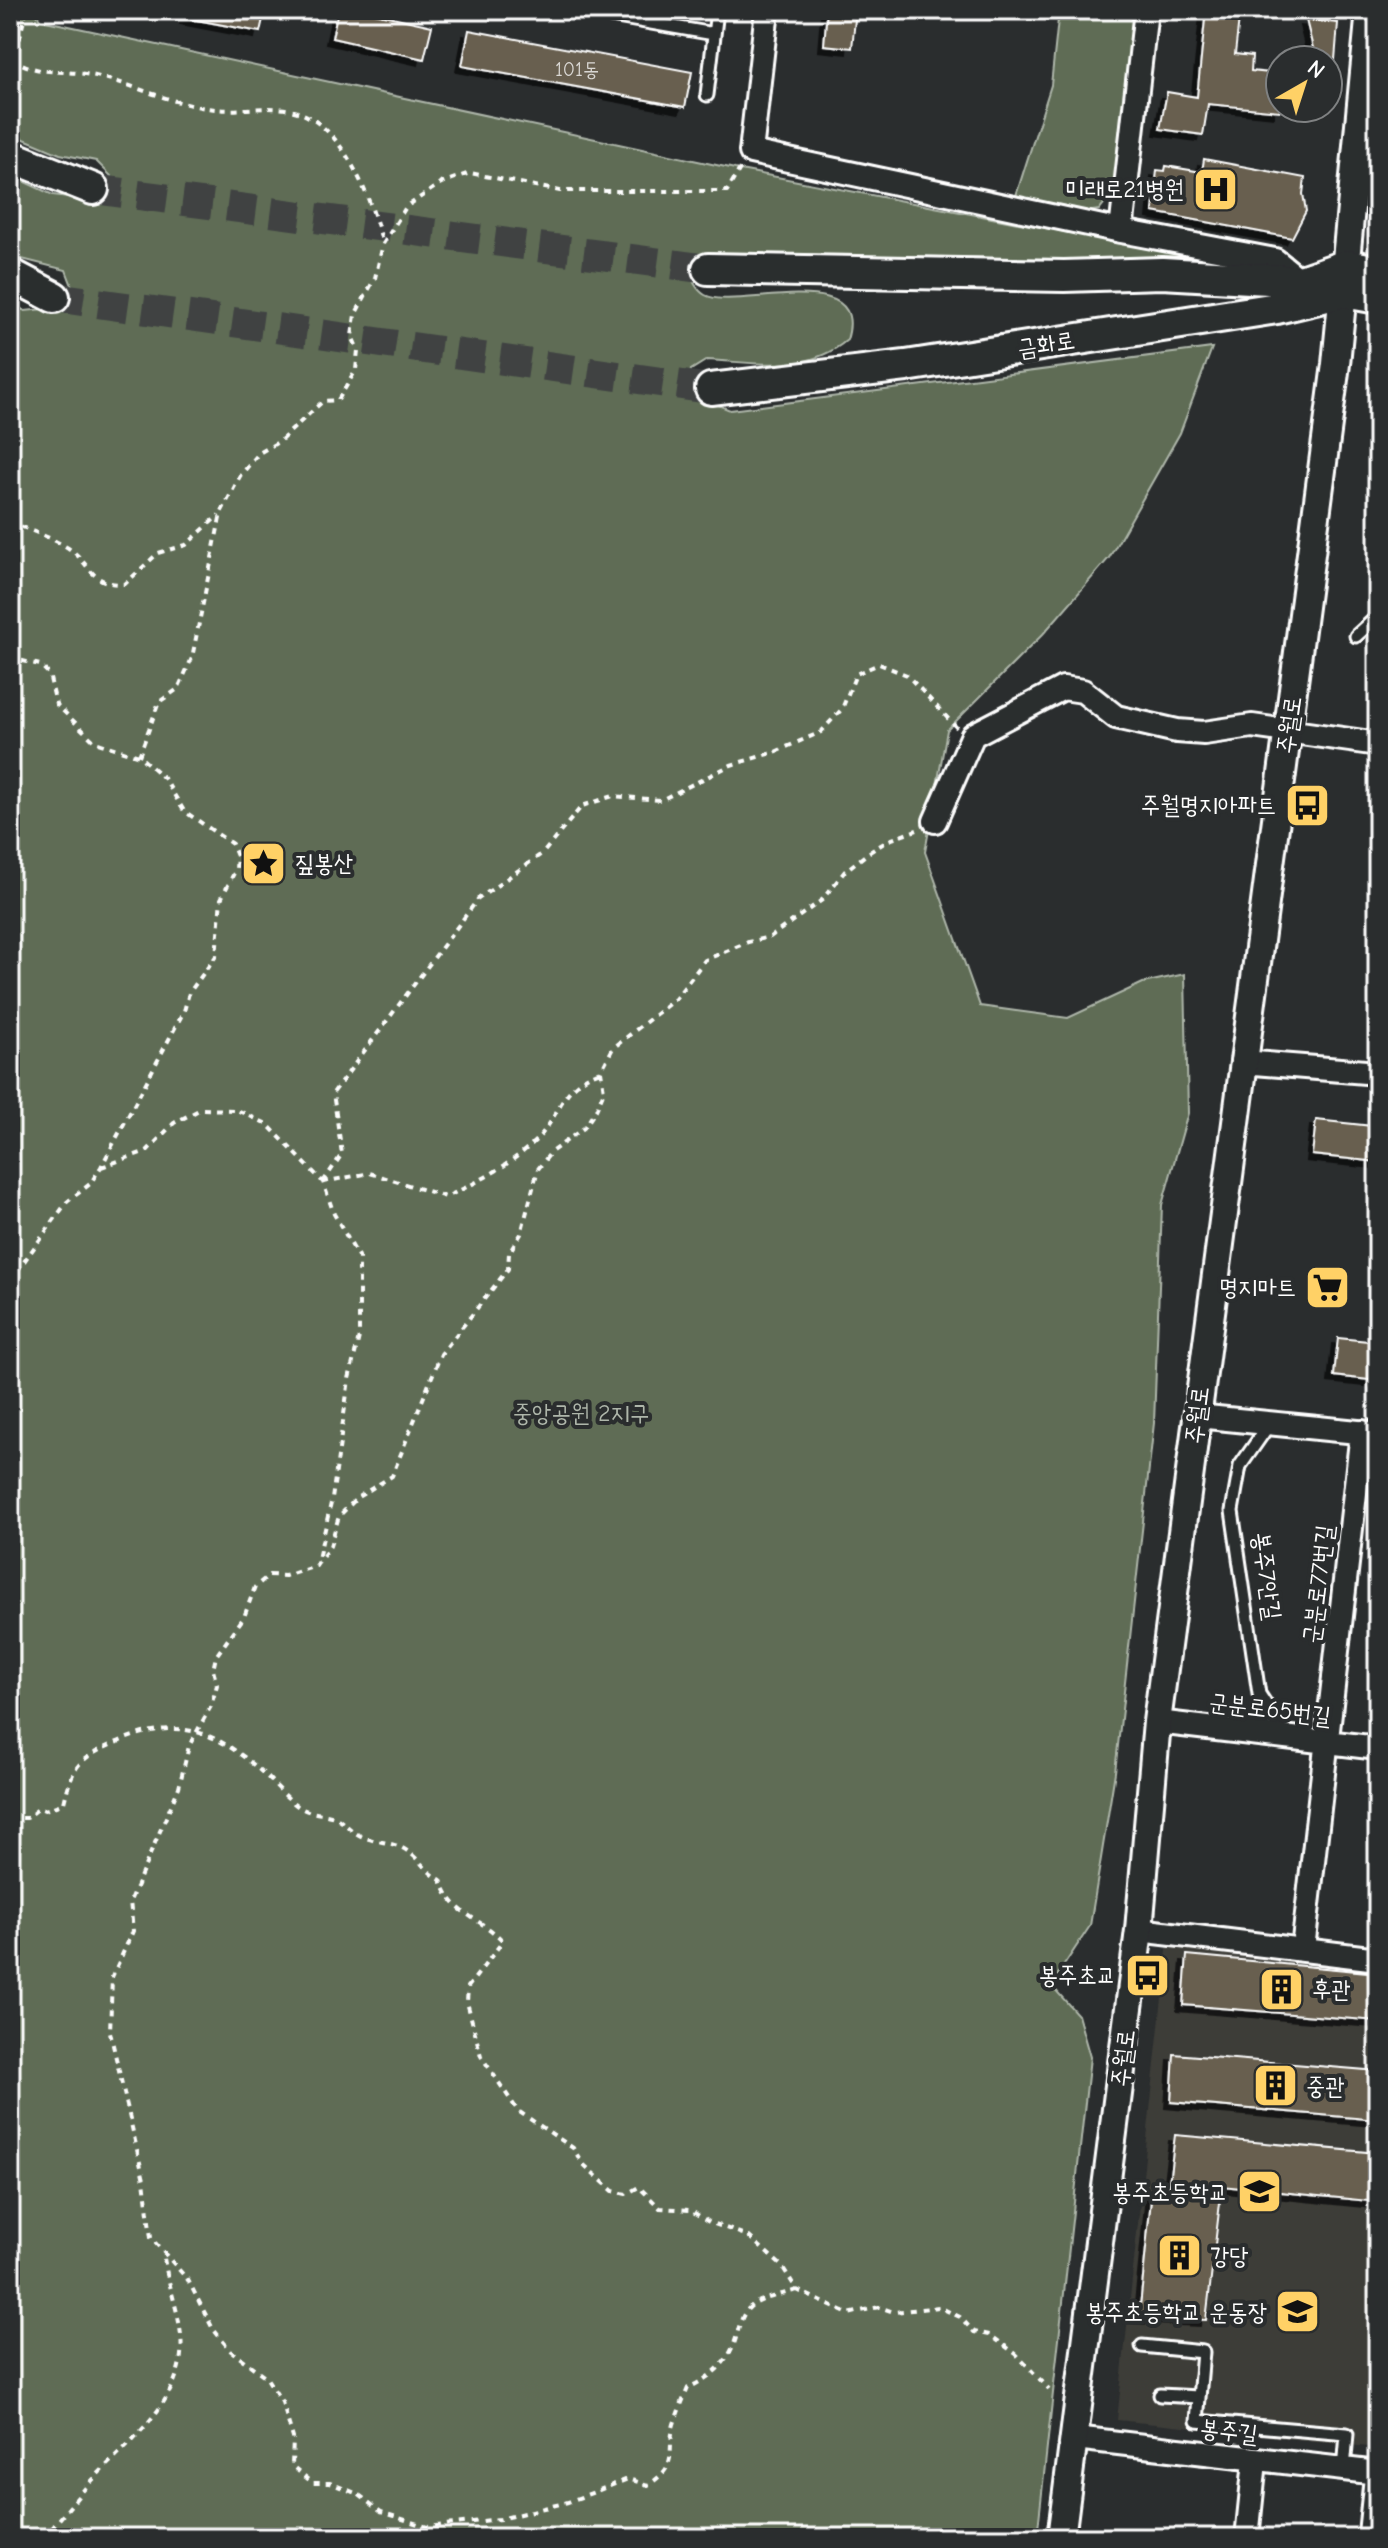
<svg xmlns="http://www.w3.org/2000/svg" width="1388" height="2548" viewBox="0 0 1388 2548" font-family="'Comic Neue','Poor Story',sans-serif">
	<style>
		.built { fill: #3c3c38 }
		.green { fill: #5e6c54; stroke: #aeb6aa; stroke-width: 2 }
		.building { fill: #675f4f; stroke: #fff; stroke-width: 2; filter: url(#shadow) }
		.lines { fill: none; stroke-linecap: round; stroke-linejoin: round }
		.secondary-tunnel { stroke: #3f4243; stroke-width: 30; stroke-dasharray: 30 15; stroke-linecap: butt }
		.service-casing { stroke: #fff; stroke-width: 17 }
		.minor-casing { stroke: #fff; stroke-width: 28 }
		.tertiary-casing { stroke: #fff; stroke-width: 32 }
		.secondary-casing { stroke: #fff; stroke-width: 36 }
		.path { stroke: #fff; stroke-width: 4; stroke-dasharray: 6 6; stroke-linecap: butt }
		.service { stroke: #2a2d2e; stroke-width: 11 }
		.minor { stroke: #2a2d2e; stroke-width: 22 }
		.tertiary { stroke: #2a2d2e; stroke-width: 26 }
		.secondary { stroke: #2a2d2e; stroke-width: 30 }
		.labels { text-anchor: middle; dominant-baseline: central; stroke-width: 8; stroke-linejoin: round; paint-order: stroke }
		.number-label { font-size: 20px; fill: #d9d7d3 }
		.poi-label { font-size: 24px; fill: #fff; stroke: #2a2d2e; text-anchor: end }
		.street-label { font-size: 24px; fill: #fff; stroke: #2a2d2e }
		.park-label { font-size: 24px; fill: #aeb6aa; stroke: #2a2d2e }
	</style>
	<defs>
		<filter id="shadow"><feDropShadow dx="-6" dy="6" stdDeviation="0" flood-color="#0009"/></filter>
	</defs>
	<rect width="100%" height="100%" fill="#2a2d2e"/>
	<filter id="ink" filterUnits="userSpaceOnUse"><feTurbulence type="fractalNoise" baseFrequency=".0125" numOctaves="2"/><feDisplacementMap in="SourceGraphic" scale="16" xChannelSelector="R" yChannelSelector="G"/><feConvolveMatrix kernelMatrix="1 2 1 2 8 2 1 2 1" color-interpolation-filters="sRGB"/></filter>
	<g filter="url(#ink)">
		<path class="built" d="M1168,1941l210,23v484l-261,-28z"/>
		<path class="green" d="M10,10h23l8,10 694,149 488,93 -516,-9 -13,6 -6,10c4,10 8,21 17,26 29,17 166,-33 142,45 -41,35 -92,22 -140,20l-16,10 -4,13 9,13 34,14 482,-62 -32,85 -71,125 -66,76 -96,96 -22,122 55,154 88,12 75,-35 42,-9 3,139 -26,92 -8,218 -39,349 -25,154 -39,59 27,30 12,42 -53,481h-1027v-2235l15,8 38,-4 11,-16 -8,-21 -56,-14v-81l43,20 39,5 17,-12 2,-12 -15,-15 -36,-7 -50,-21z
			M1059,10h76l-22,182 -14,18 -13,2 -72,-10 37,-117z"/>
		<path class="building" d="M186,10h79l-5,22 -74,-14z
			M338,10h23l71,16 -8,33 -92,-21z
			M827,10h29l-4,38 -28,-3z
			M1206,10h34l-5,44 17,2 -1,15 29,3v37l-72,-7 -5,31 -43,-6 7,-37 30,5z
			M1306,20l32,3 -3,37h-19z
			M469,30l223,42 -7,35 -223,-41z
			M1204,159l101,19 -2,16 3,17 -14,27 -139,-26 4,-42 8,1 1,-5 36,6z
			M1316,1120l56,6 -1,17 7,1v18l-66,-7z
			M1338,1338l40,4v39l-44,-5z
			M1187,1955l191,18v48l-195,-16z
			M1174,2054l204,17v49l-207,-18z
			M1175,2135l203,18v49l-156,-16 -16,134 -67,-3 13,-127 16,1z"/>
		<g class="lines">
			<path class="secondary-tunnel" d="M93,189l615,80
				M54,297l657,92"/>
			<defs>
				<path id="service" d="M576,10l138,24
					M707,95l10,-85
					M1356,636l22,-20
					M1270,1423l-30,43 -8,45 27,183 28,43
					M1142,2346l61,6 -6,69 150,13 -3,35
					M1160,2395l39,2
					M1364,2538l7,-66"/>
				<path id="minor" d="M767,10l-16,142 370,79 154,29 26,21
					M1121,231l25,-221
					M935,821l38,-86 90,-47 20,3 33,26 61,14 27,2 48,-7 126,18
					M1242,1062l136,11
					M1197,1416l181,18
					M1157,1722l221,26
					M1139,1930l239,29
					M1303,1949l59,-517
					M1075,2438l303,35
					M1247,2538l8,-77"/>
				<path id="tertiary" d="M1061,2538l78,-608 18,-208 179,-1358 34,-354"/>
				<path id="secondary" d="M10,156l83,33
					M708,269l356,7 98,-3 139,8 46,-16 31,6
					M10,274l44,23
					M711,389l195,-23 371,-58 67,-16 34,6"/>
			</defs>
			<use href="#service" class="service-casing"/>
			<use href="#minor" class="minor-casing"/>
			<use href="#tertiary" class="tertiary-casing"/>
			<use href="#secondary" class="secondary-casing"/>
			<path class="path" d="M26,10l-11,50c23,15 44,10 70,14 44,7 85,31 130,35 26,3 54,-5 79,2 50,13 77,89 89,133
				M10,522c17,7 37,14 53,23 29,15 23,40 62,39l33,-31 28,-8 33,-30
				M10,658l30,7 9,9 7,30 39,38 44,14 25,22 20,33 48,33 5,12 -1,13 -15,30 -5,57 -27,37 -5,18 -83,156 -11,17 -23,18 -57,79
				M139,756l20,-54 19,-13 14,-31 29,-145 19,-37 19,-23 21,-12 43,-40 15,-1 18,-30 2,-20 -6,-14 3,-21 20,-37 8,-34 23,-37 35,-24 29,-10 90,18h167l14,-24
				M101,1167l46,-16 27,-28 27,-14 36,1 30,14 56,58 11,32 25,44v79l-10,42 -17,120 -15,64
				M323,1182l19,-28 -9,-61 145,-194 65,-46 39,-47 31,-10 48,4 70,-35 44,-13 46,-20 21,-23 14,-35 23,-10 28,11 50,53
				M323,1182l47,-9 76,24c32,-15 63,-31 89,-56 27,-25 23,-56 66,-70
				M10,1818h17l12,-10 6,2 19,-7c9,-38 14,-44 51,-60 62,-27 100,-14 149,31 11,10 22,24 35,33 11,7 24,6 35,10 10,5 16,13 25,18 12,7 28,6 41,12 18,8 24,24 41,33 12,36 38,36 62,61l-35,46 -1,15 14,54 37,55 55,37 9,15 31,28 13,3 13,-7 21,21 30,2 19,12 39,14 34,30 15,24 51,24 31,-7 15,5 45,-5 21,10 14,15 16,3 26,19 33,35
				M797,2290c-13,4 -36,8 -47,17 -10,9 -11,22 -15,34 -7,23 -26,37 -47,47 -5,12 -10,24 -14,36 -8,29 6,41 -26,61l-20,-6 -60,23 -68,17 -73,8 -46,-15 -23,-18 -28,-11h-17l-21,-17 1,-28 -11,-36 -16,-25 -35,-26 -18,-22 -25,-49 -37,-42 -7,-58 -34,-148 2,-55 21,-46 -3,-30 49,-114 10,-41 22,-40 6,-21 -4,-15 3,-14 28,-39 11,-30 14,-12 16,1 31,-10 14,-20 9,-30 19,-19 34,-21 49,-122 67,-85 1,-16 12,-19 17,-65 13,-17 33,-24 12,-18 8,-19 -3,-20 12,-23 62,-49 30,-39 43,-18 22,-5 52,-37 23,-29 23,-18 21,-13 28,-10
				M44,2538c20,-24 38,-48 60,-70 36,-36 83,-75 77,-133 -3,-26 -13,-51 -17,-77"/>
			<use href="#service" class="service"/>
			<use href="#minor" class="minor"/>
			<use href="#tertiary" class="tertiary"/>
			<use href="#secondary" class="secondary"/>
		</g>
	</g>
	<defs>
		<symbol id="hospital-square" viewBox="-11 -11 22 22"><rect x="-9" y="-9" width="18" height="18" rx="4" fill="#ffd166" stroke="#2a2d2e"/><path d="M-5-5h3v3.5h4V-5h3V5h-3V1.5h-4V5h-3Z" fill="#111"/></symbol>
		<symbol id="bus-square" viewBox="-11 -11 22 22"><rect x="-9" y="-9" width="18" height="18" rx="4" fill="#ffd166" stroke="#2a2d2e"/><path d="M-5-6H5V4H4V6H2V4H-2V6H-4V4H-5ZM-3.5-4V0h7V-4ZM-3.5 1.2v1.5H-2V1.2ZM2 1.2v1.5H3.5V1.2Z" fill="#111"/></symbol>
		<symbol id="sight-square" viewBox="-11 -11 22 22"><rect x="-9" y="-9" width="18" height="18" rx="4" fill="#ffd166" stroke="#2a2d2e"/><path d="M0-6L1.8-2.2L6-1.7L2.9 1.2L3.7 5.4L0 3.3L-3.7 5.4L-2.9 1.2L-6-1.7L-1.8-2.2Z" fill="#111"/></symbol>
		<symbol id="supermarket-square" viewBox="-11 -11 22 22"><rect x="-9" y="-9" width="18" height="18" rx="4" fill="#ffd166" stroke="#2a2d2e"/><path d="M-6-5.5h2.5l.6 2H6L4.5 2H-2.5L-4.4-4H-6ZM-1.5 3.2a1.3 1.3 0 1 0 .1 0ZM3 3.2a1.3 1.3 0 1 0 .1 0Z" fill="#111"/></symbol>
		<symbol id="building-square" viewBox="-11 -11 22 22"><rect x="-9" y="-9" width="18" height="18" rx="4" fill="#ffd166" stroke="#2a2d2e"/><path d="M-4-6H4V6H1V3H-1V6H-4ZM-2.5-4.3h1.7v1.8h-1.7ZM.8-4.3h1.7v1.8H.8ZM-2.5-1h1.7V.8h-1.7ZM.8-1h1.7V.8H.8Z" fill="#111"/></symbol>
		<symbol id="school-square" viewBox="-11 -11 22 22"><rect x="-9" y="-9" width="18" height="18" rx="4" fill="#ffd166" stroke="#2a2d2e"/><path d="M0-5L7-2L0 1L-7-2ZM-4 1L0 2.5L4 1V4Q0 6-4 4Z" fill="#111"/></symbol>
	</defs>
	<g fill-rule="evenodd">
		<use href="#hospital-square" x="1190" y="164" width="51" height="51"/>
		<use href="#bus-square" x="1282" y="780" width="51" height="51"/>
		<use href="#sight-square" x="238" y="838" width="51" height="51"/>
		<use href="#supermarket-square" x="1302" y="1262" width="51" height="51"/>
		<use href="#bus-square" x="1122" y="1950" width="51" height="51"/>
		<use href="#building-square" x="1256" y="1964" width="51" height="51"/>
		<use href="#building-square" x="1250" y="2060" width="51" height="51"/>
		<use href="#school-square" x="1234" y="2166" width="51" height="51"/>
		<use href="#building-square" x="1154" y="2230" width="51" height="51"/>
		<use href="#school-square" x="1272" y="2286" width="51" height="51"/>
	</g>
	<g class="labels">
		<g class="number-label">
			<text x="577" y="69">101동</text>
		</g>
		<g class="poi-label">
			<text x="1184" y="189">미래로21병원</text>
			<text x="1276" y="805">주월명지아파트</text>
			<text x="295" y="863" text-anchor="start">짚봉산</text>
			<text x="1296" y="1287">명지마트</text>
			<text x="1116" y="1975">봉주초교</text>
			<text x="1312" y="1989" text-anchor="start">후관</text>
			<text x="1306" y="2086" text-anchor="start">중관</text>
			<text x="1228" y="2192">봉주초등학교</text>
			<text x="1210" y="2256" text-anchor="start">강당</text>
			<text x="1267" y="2312">봉주초등학교 운동장</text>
		</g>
		<g class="street-label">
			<text transform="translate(1046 344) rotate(-9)">금화로</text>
			<text transform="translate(1289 725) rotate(-82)">주월로</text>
			<text transform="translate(1197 1415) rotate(-83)">주월로</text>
			<text transform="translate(1267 1576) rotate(82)">봉주7안길</text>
			<text transform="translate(1318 1584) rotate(-83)">군분로77번길</text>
			<text transform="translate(1270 1709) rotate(7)">군분로65번길</text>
			<text transform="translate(1123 2058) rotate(-83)">주월로</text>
			<text transform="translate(1229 2431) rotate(7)">봉주길</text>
		</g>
		<g class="park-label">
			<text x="581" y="1413">중앙공원 2지구</text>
		</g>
	</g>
	<rect width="1388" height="2548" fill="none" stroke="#2a2d2e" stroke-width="40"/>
	<rect x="20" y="20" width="1348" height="2508" fill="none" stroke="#fff" stroke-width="3" filter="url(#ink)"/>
	<g transform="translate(1304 84) rotate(39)"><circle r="38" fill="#2a2d2e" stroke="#7f8182" stroke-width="2"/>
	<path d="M0-6L14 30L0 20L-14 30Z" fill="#ffd166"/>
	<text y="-12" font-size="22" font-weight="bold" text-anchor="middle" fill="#ffffff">N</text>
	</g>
</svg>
